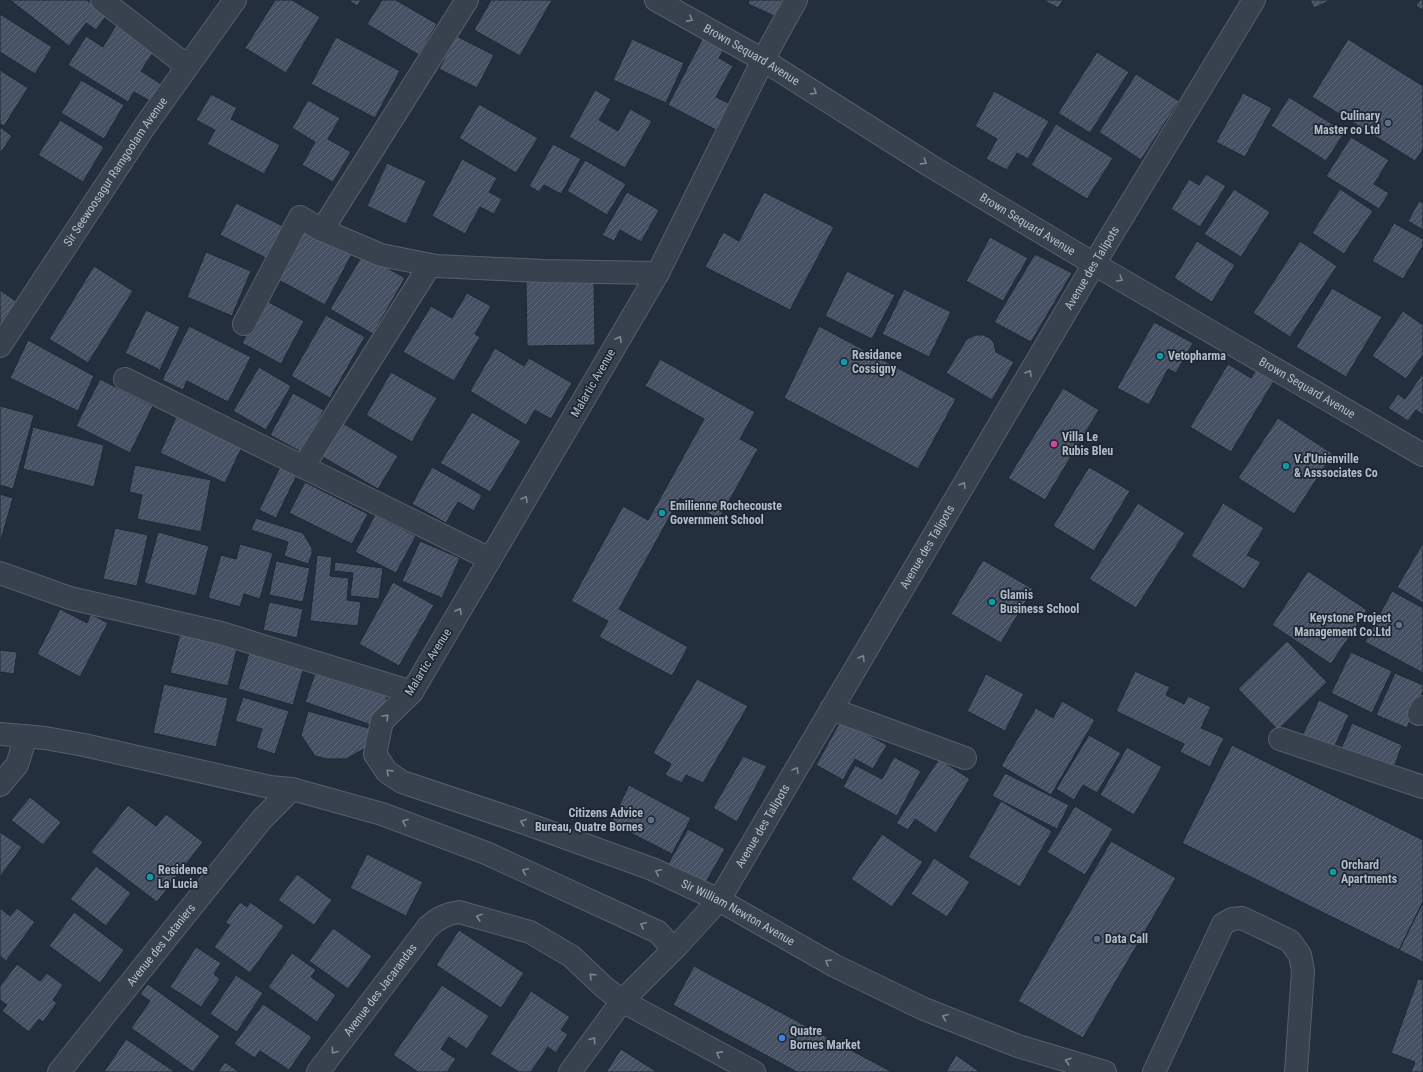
<svg xmlns="http://www.w3.org/2000/svg" width="1423" height="1072" viewBox="0 0 1423 1072" font-family="'Roboto Condensed',sans-serif">
	<style>
		.building { fill: url(#building-hatch); stroke: #1f2835 }
		.lines { fill: none; stroke-linecap: round; stroke-linejoin: round }
		.minor-casing { stroke: #565f6c; stroke-width: 24 }
		.minor { stroke: #38414e; stroke-width: 22 }
		.oneway { stroke: #7c8592 }
		.service-dot { fill: #5c6f8a; stroke: #1d2633; stroke-width: 1.5 }
		.culture-dot { fill: #0f9aa8; stroke: #1d2633; stroke-width: 1.5 }
		.hotel-dot { fill: #d1479c; stroke: #1d2633; stroke-width: 1.5 }
		.shop-dot { fill: #3f7fe0; stroke: #1d2633; stroke-width: 1.5 }
		.labels { text-anchor: middle; dominant-baseline: central; stroke-width: 3.5; stroke-linejoin: round; paint-order: stroke }
		.street-label { font-size: 12px; fill: #b4bcc9; stroke: #1d2633 }
		.poi-label { font-size: 12px; font-weight: bold; fill: #b4bcc9; stroke: #1d2633; text-anchor: start }
	</style>
	<defs>
		<pattern id="building-hatch" width="6" height="6" patternUnits="userSpaceOnUse"><rect width="6" height="6" fill="#455162"/><path d="M-1 1l2-2M0 6l6-6M5 7l2-2" fill="none" stroke="#5d6877"/></pattern>
	</defs>
	<rect width="100%" height="100%" fill="#242f3e"/>
	<path class="building" d="M10,0h77l20,15 -11,15 -10,-7 -17,23z
		M275,0h17l28,17 -34,56 -41,-25z
		M348,0h13l-4,6z
		M382,0h14l41,24 -18,31 -52,-31z
		M491,0h61l-32,56 -46,-26z
		M749,0h43l-9,20 -35,-16z
		M1043,0h20l-5,8z
		M1310,0h21l-17,8z
		M1420,0h3v10l-7,-4z
		M0,14l52,33 -17,27 -35,-22z
		M119,20l39,25 -17,26 20,13 -11,17 -16,-9 -6,10 -60,-37 18,-29 17,11z
		M706,32l21,11 -8,15 14,8 -17,31 18,9 -14,26 -52,-27z
		M456,36l38,19 -17,33 -38,-19z
		M336,37l64,34 -25,47 -64,-34z
		M632,39l52,24 -18,40 -53,-23z
		M1348,39l75,47v63l-8,12 -103,-64z
		M1097,52l32,20 -39,61 -32,-20z
		M0,70l28,18 -24,38 -4,-2z
		M1136,74l43,27 -38,59 -42,-28z
		M81,80l43,25 -20,34 -43,-26z
		M595,90l16,9 -12,21 19,11 12,-22 22,12 -27,47 -56,-31z
		M994,91l55,30 -21,38 -11,-6 -10,17 -21,-11 11,-20 -22,-13z
		M1243,93l29,15 -27,49 -29,-15z
		M211,94l26,14 -6,11 49,26 -16,29 -57,-30 8,-14 -19,-10z
		M1289,97l56,35 -19,29 -55,-35z
		M308,100l32,18 -12,21 23,13 -18,30 -31,-17 13,-23 -23,-14z
		M479,104l59,34 -22,35 -57,-35z
		M60,120l44,27 -21,35 -45,-27z
		M1056,124l57,34 -26,41 -56,-34z
		M0,127l12,9 -11,16h-1z
		M1351,137l38,23 -15,24 15,9 -10,16 -53,-33z
		M553,144l28,15 -20,35 -17,-9 -5,7 -10,-6z
		M462,159l35,19 -8,14 13,7 -8,15 -14,-7 -15,27 -33,-18z
		M585,160l41,24 -19,31 -40,-24z
		M387,163l39,18 -20,43 -39,-18z
		M1206,174l20,12 -26,41 -29,-18 18,-30 10,6z
		M1234,189l36,23 -29,45 -37,-23z
		M1340,189l33,22 -29,43 -32,-21z
		M627,192l32,18 -18,32 -21,-12 -6,11 -12,-6z
		M764,192l70,35 -44,83 -85,-43 18,-35 16,9z
		M1419,201l4,2v27l-15,-9z
		M236,203l49,24 -17,32 -48,-24z
		M1394,223l29,16v7l-20,33 -31,-18z
		M302,228l50,26 -27,51 -50,-27z
		M990,237l38,21 -25,43 -37,-20z
		M1197,241l38,24 -23,37 -38,-24z
		M1300,241l37,25 -47,71 -37,-24z
		M206,252l45,19 -19,45 -45,-19z
		M363,254l42,24 -32,56 -43,-25z
		M1035,254l37,19 -41,69 -37,-20z
		M94,266l39,25 -45,72 -39,-24z
		M847,271l48,24 -23,44 -47,-23z
		M594,278l1,67 -68,1 -1,-67z
		M1332,288l50,29 -36,60 -50,-30z
		M904,289l47,23 -22,45 -47,-23z
		M0,290l20,14 -20,30z
		M467,293l24,13 -16,28 5,3 -26,44 -51,-29 28,-46 21,12z
		M265,300l39,21 -23,43 -39,-21z
		M146,310l34,17 -20,43 -35,-17z
		M1403,311l20,14v30l-17,24 -34,-23z
		M326,315l39,22 -35,61 -39,-22z
		M1154,322l39,21 -17,30 -8,-4 -19,36 -32,-17z
		M189,326l62,31 -23,45 -41,-21 -4,9 -21,-10z
		M819,326l137,73 -38,70 -134,-71z
		M975,335h8l7,3 4,5 2,9 18,10 -22,38 -46,-27 20,-33z
		M28,340l66,36 -16,35 -68,-33z
		M495,348l29,18 5,-8 43,25 -21,36 -16,-9 -9,15 -56,-34z
		M660,359l95,53 -15,27 18,10 -39,70 -39,-21 -61,111 69,38 -16,29 -73,-39 9,-16 -37,-20 52,-95 25,14 56,-101 -59,-33z
		M1228,364l23,14 5,-8 18,11 -43,71 -41,-25z
		M259,367l32,19 -25,44 -33,-19z
		M391,372l46,26 -25,44 -46,-27z
		M1423,373v42l-7,-5 -8,11 -20,-13 10,-14 7,5z
		M100,379l53,27 -23,47 -54,-27z
		M1063,388l36,22 -54,90 -37,-22z
		M293,393l31,17 -23,42 -31,-17z
		M0,406l34,9 -21,74 -13,-4z
		M472,412l49,29 -31,51 -50,-29z
		M176,417l66,30 -17,36 -65,-30z
		M1278,418l55,36 -39,60 -56,-36z
		M341,422l57,34 -20,33 -57,-33z
		M33,427l71,18 -10,42 -71,-18z
		M135,465l76,15 -10,52 -64,-13 5,-24 -13,-3z
		M281,465l17,8 -22,45 -17,-8z
		M432,467l50,28 -8,16 -16,-9 -12,21 -34,-19z
		M1089,467l41,24 -36,60 -41,-25z
		M305,482l63,32 -16,30 -63,-31z
		M0,494l13,4 -12,42h-1z
		M1138,503l47,30 -49,75 -47,-29z
		M1223,503l41,25 -17,27 14,7 -17,27 -53,-33z
		M375,515l41,21 -20,37 -41,-21z
		M256,518l47,15 9,15v6l-4,10 -24,-8 4,-14 -37,-12z
		M115,528l33,7 -11,51 -34,-7z
		M158,532l51,14 -13,50 -52,-13z
		M420,541l40,17 -18,40 -40,-17z
		M1423,543v60l-26,-16z
		M240,544l33,9 -13,46 -16,-5 -4,13 -32,-9 13,-43 15,4z
		M317,555l15,2 -2,19 19,2 -2,22 14,2 -3,24 -48,-5z
		M983,560l50,29 -32,54 -50,-29z
		M276,561l34,7 -7,34 -34,-7z
		M335,562l48,6 -4,31 -29,-3 3,-23 -19,-2z
		M1308,571l59,39 -36,54 -59,-39z
		M393,582l41,23 -35,61 -40,-22z
		M1392,591l31,17v65l-58,-31z
		M269,602l34,7 -6,29 -34,-8z
		M60,609l27,14 4,-9 17,9 -28,54 -43,-23z
		M180,634l57,14 -9,38 -58,-13z
		M1287,641l40,41 -49,48 -40,-41z
		M0,650l17,2 -3,22 -14,-2z
		M250,650l54,17 -11,38 -55,-16z
		M1351,652l41,19 -20,42 -41,-20z
		M317,668l72,24 -12,35 -72,-25z
		M1135,671l35,16 -4,8 18,9 4,-8 23,11 -10,21 23,10 -14,29 -30,-15 4,-8 -68,-33z
		M1395,673l28,12v6l-16,37 -31,-13z
		M986,674l38,20 -19,37 -38,-20z
		M697,679l51,27 -45,77 -17,-8 -4,8 -17,-8 6,-11 -18,-11z
		M164,684l64,14 -12,49 -63,-14z
		M243,697l46,14 -14,43 -19,-6 6,-19 -27,-8z
		M1319,700l30,15 -18,39 -31,-14z
		M1062,701l33,19 -44,75 -50,-29 35,-58 17,10z
		M308,711l64,18 -5,18 -21,12h-19l-12,-3 -14,-21z
		M841,720l46,25 -14,24 -18,-10 -12,21 -27,-15z
		M1352,723l50,22 -7,20h-17l-37,-16z
		M1089,735l32,18 -24,40 -14,-8 -9,15 -18,-11z
		M1232,745l191,95v62l-24,48 -217,-107z
		M1127,747l35,20 -28,48 -34,-20z
		M743,756l24,10 -30,56 -24,-14z
		M894,757l27,14 -24,45 -54,-29 12,-22 27,14z
		M939,759l31,20 -34,54 -21,-14 -7,11 -12,-7z
		M1005,773l64,32 -12,24 -65,-33z
		M629,785l62,33 -19,36 -61,-31z
		M30,797l31,25 -18,23 -32,-25z
		M1001,801l51,30 -32,56 -52,-30z
		M128,805l28,21 10,-12 37,28 -46,60 -66,-50z
		M1075,806l38,23 -28,46 -38,-23z
		M688,829l37,20 -19,33 -38,-18z
		M0,832l22,15 -22,30z
		M882,834l41,28 -31,45 -41,-28z
		M1111,841l65,37 -93,160 -65,-37z
		M367,854l56,28 -17,34 -56,-28z
		M934,858l36,24 -23,35 -36,-23z
		M96,866l35,27 -25,33 -36,-27z
		M297,874l35,26 -18,25 -36,-25z
		M240,902l7,5 3,-5 34,24 -34,47 -36,-26 16,-22 -5,-2z
		M1423,902v60l-24,-12z
		M0,908l10,8 7,-8 18,14 -29,39 -6,-5z
		M74,912l50,38 -24,33 -51,-37z
		M333,928l39,28 -24,33 -39,-28z
		M459,930l65,43 -23,35 -65,-43z
		M196,947l25,16 -7,11 6,5 -19,28 -31,-20z
		M292,953l24,17 -5,7 25,18 -19,27 -49,-35z
		M17,964l23,17 7,-8 16,12 -10,15 4,3 -14,19 -4,-3 -10,13 -27,-21 5,-6 -7,-5v-14z
		M694,966l198,106h-95l-124,-67z
		M236,975l27,18 -26,39 -27,-18z
		M1418,979l5,1v92h-12l4,-10 -24,-9z
		M148,984l72,52 -27,36 -62,-44 19,-27 -10,-7z
		M442,985l47,31 -22,33 -18,-12 -8,12 15,10 -9,13h-29l-25,-17z
		M531,991l39,26 -9,13 7,4 -12,19 -8,-6 -17,25h-12l-29,-18z
		M263,1004l49,33 -23,33 -29,-19 -5,7 -21,-14z
		M126,1039l49,33h-71z
		M621,1049l36,23h-51z
		M956,1055l24,17h-34z
		M225,1062l14,10h-21z"/>
	<g class="lines">
		<defs>
			<g id="minor">
				<path d="M102,0l85,66"/>
				<path id="s1" d="M656,0l107,60 166,105 165,99 329,191"/>
				<path id="s2" d="M796,0l-33,60 -105,213 -246,419 -30,29 -7,33 12,18 15,10 117,39 133,48 67,31 116,66 89,43 94,37 87,26"/>
				<path d="M322,230l145,-230"/>
				<path d="M244,324l56,-107 20,12 61,26 55,11 107,5 115,2"/>
				<path id="s3" d="M0,346l145,-220 90,-126"/>
				<path d="M125,379l365,180"/>
				<path d="M303,467l127,-202"/>
				<path d="M0,573l70,25 151,35 191,59"/>
				<path d="M831,709l134,49"/>
				<path d="M1419,714l4,-7"/>
				<path d="M0,734l45,4 39,7 186,42 22,2 90,25 104,39 172,79 15,17"/>
				<path d="M1280,739l143,48"/>
				<path d="M0,785l17,-20 9,-29"/>
				<path id="s4" d="M59,1072l203,-253 30,-30"/>
				<path id="s5" d="M318,1072l110,-145c10,-9 18,-13 31,-15l71,20 41,24 33,31 18,14 132,71"/>
				<path id="s6" d="M570,1072l52,-71 55,-55 42,-46 375,-636 160,-264"/>
				<path d="M1154,1072l69,-148 9,-5 10,-1 48,23 10,14 3,16 -7,101"/>
			</g>
		</defs>
		<use href="#minor" class="minor-casing"/>
		<use href="#minor" class="minor"/>
	</g>
	<defs><path id="oneway-chevron" d="M-2-3.5L2.5 0L-2 3.5" fill="none" stroke-width="1.6" stroke-linecap="round" stroke-linejoin="round"/></defs>
	<g class="oneway">
		<use href="#oneway-chevron" transform="translate(690 19) rotate(29)"/>
		<use href="#oneway-chevron" transform="translate(814 92) rotate(32)"/>
		<use href="#oneway-chevron" transform="translate(924 162) rotate(32)"/>
		<use href="#oneway-chevron" transform="translate(1120 279) rotate(30)"/>
		<use href="#oneway-chevron" transform="translate(619 339) rotate(-60)"/>
		<use href="#oneway-chevron" transform="translate(1029 373) rotate(-60)"/>
		<use href="#oneway-chevron" transform="translate(963 485) rotate(-60)"/>
		<use href="#oneway-chevron" transform="translate(525 499) rotate(-60)"/>
		<use href="#oneway-chevron" transform="translate(459 611) rotate(-60)"/>
		<use href="#oneway-chevron" transform="translate(862 658) rotate(-60)"/>
		<use href="#oneway-chevron" transform="translate(386 717) rotate(-46)"/>
		<use href="#oneway-chevron" transform="translate(796 770) rotate(-59)"/>
		<use href="#oneway-chevron" transform="translate(389 772) rotate(-136)"/>
		<use href="#oneway-chevron" transform="translate(405 822) rotate(-159)"/>
		<use href="#oneway-chevron" transform="translate(523 822) rotate(-160)"/>
		<use href="#oneway-chevron" transform="translate(525 871) rotate(-155)"/>
		<use href="#oneway-chevron" transform="translate(658 872) rotate(-155)"/>
		<use href="#oneway-chevron" transform="translate(479 917) rotate(-163)"/>
		<use href="#oneway-chevron" transform="translate(643 925) rotate(-155)"/>
		<use href="#oneway-chevron" transform="translate(828 962) rotate(-150)"/>
		<use href="#oneway-chevron" transform="translate(592 976) rotate(-136)"/>
		<use href="#oneway-chevron" transform="translate(945 1017) rotate(-159)"/>
		<use href="#oneway-chevron" transform="translate(593 1040) rotate(-54)"/>
		<use href="#oneway-chevron" transform="translate(334 1051) rotate(127)"/>
		<use href="#oneway-chevron" transform="translate(719 1054) rotate(-152)"/>
		<use href="#oneway-chevron" transform="translate(1068 1061) rotate(-163)"/>
	</g>
	<g class="service-dot">
		<circle cx="1388" cy="123" r="4"/>
		<circle cx="1399" cy="625" r="4"/>
		<circle cx="651" cy="820" r="4"/>
		<circle cx="1097" cy="939" r="4"/>
	</g>
	<g class="culture-dot">
		<circle cx="1160" cy="356" r="4"/>
		<circle cx="844" cy="362" r="4"/>
		<circle cx="1286" cy="466" r="4"/>
		<circle cx="662" cy="513" r="4"/>
		<circle cx="992" cy="602" r="4"/>
		<circle cx="1333" cy="872" r="4"/>
		<circle cx="150" cy="877" r="4"/>
	</g>
	<circle class="hotel-dot" cx="1054" cy="444" r="4"/>
	<circle class="shop-dot" cx="782" cy="1038" r="4"/>
	<g class="labels">
		<g class="street-label">
			<text stroke="none"><textPath href="#s1" startOffset="110">Brown Sequard Avenue</textPath></text>
			<text stroke="none"><textPath href="#s3" startOffset="209">Sir Seewoosagur Ramgoolam Avenue</textPath></text>
			<text stroke="none"><textPath href="#s1" startOffset="434">Brown Sequard Avenue</textPath></text>
			<text stroke="none"><textPath href="#s6" startOffset="962">Avenue des Talipots</textPath></text>
			<text transform="translate(593 383) rotate(-60)">Malartic Avenue</text>
			<text stroke="none"><textPath href="#s1" startOffset="758">Brown Sequard Avenue</textPath></text>
			<text stroke="none"><textPath href="#s6" startOffset="638">Avenue des Talipots</textPath></text>
			<text transform="translate(428 662) rotate(-58)">Malartic Avenue</text>
			<text stroke="none"><textPath href="#s6" startOffset="314">Avenue des Talipots</textPath></text>
			<text stroke="none"><textPath href="#s2" startOffset="1268">Sir William Newton Avenue</textPath></text>
			<text stroke="none"><textPath href="#s4" startOffset="163">Avenue des Lataniers</textPath></text>
			<text stroke="none"><textPath href="#s5" startOffset="103">Avenue des Jacarandas</textPath></text>
		</g>
		<g class="poi-label">
			<text x="1380" y="116" text-anchor="end">Culinary<tspan x="1380" dy="14">Master co Ltd</tspan></text>
			<text x="852" y="355">Residance<tspan x="852" dy="14">Cossigny</tspan></text>
			<text x="1168" y="356">Vetopharma</text>
			<text x="1062" y="437">Villa Le<tspan x="1062" dy="14">Rubis Bleu</tspan></text>
			<text x="1294" y="459">V.d'Unienville<tspan x="1294" dy="14">&amp; Asssociates Co</tspan></text>
			<text x="670" y="506">Emilienne Rochecouste<tspan x="670" dy="14">Government School</tspan></text>
			<text x="1000" y="595">Glamis<tspan x="1000" dy="14">Business School</tspan></text>
			<text x="1391" y="618" text-anchor="end">Keystone Project<tspan x="1391" dy="14">Management Co.Ltd</tspan></text>
			<text x="643" y="813" text-anchor="end">Citizens Advice<tspan x="643" dy="14">Bureau, Quatre Bornes</tspan></text>
			<text x="1341" y="865">Orchard<tspan x="1341" dy="14">Apartments</tspan></text>
			<text x="158" y="870">Residence<tspan x="158" dy="14">La Lucia</tspan></text>
			<text x="1105" y="939">Data Call</text>
			<text x="790" y="1031">Quatre<tspan x="790" dy="14">Bornes Market</tspan></text>
		</g>
	</g>
</svg>
